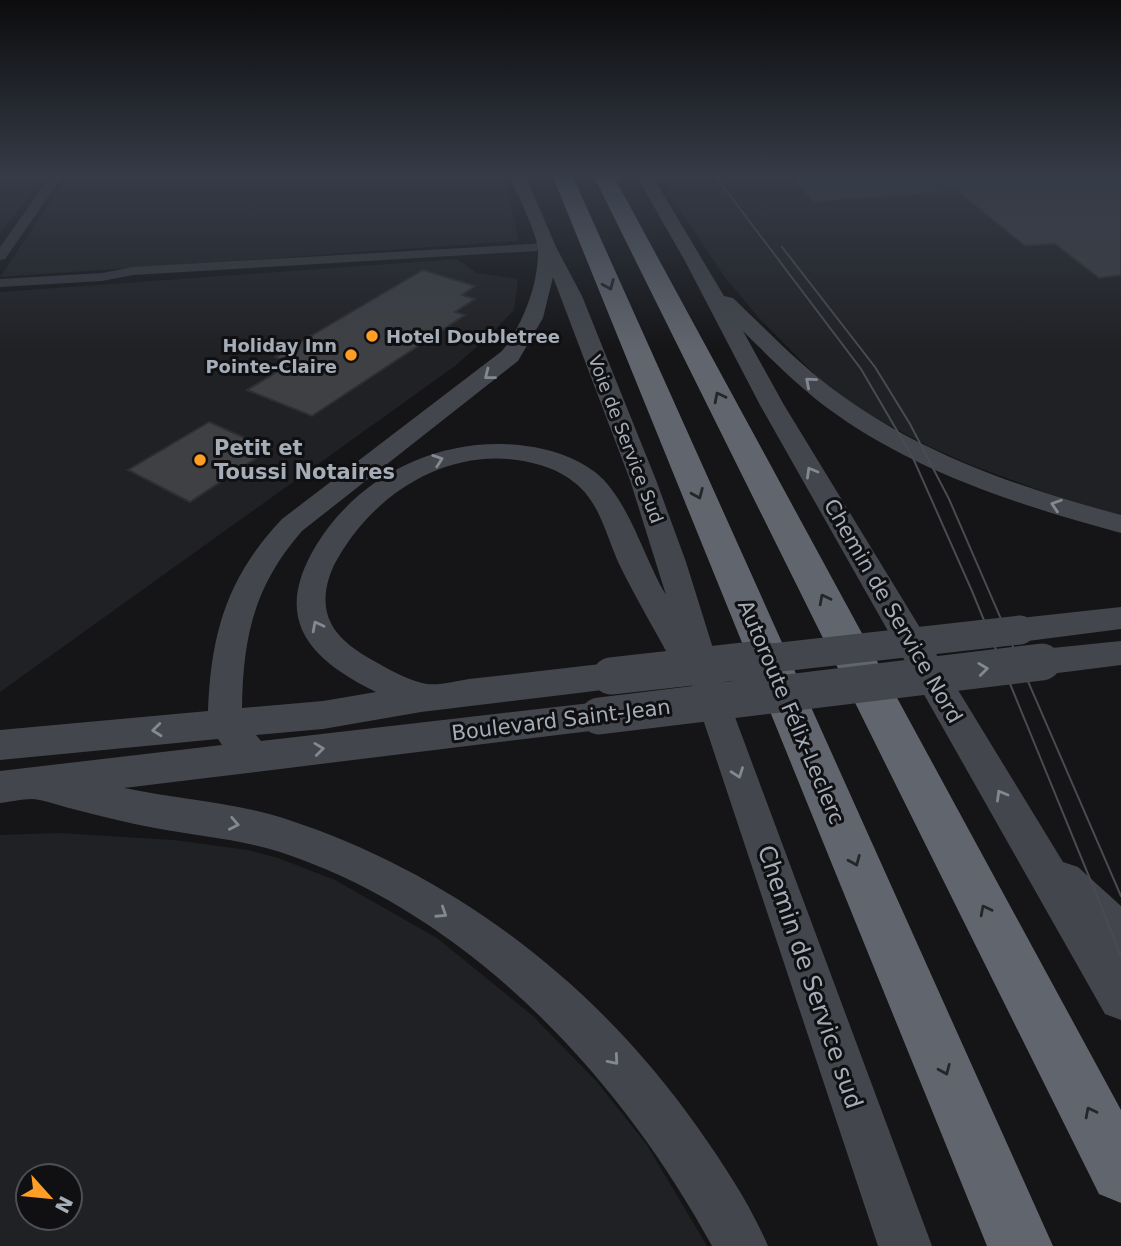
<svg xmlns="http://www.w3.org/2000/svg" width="1121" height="1246" viewBox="0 0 1121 1246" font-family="'DejaVu Sans',sans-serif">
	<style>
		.built { fill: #202124; fill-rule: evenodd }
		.building { fill: #3e4044; stroke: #2e2f33; stroke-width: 2 }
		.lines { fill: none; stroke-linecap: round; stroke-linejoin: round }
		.minor { fill: #35373c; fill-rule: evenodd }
		.secondary { fill: #43464c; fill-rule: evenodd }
		.motorway { fill: #61666e; fill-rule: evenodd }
		.tram-far1 { stroke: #484b51; stroke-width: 2 }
		.tram { stroke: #484b51; stroke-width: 2.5 }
		.secondary-bridge-far1 { stroke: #43464c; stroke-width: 29 }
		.secondary-bridge { stroke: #43464c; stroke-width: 37 }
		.oneway { stroke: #242629 }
		.oneway2 { stroke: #838992 }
		.poi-dot { fill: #ff9d24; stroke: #101012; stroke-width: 2.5 }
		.labels { text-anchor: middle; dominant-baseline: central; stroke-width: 6; stroke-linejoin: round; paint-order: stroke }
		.far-poi-label { font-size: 18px; font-weight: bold; fill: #a5adb8; stroke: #101012; text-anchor: start }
		.far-street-label { font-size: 18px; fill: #a5adb8; stroke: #101012 }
		.poi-label { font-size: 21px; font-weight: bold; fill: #a5adb8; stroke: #101012; text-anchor: start }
		.street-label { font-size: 21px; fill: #a5adb8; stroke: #101012 }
		.near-street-label { font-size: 24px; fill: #a5adb8; stroke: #101012 }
	</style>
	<rect width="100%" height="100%" fill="#151517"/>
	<path class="built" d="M0,177h43l-43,57z
		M67,177h437l15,64 -519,36z
		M658,177h463v339l-63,-19 -87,-32 -43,-19 -64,-34 -46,-34 -59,-60 -35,-42z
		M457,259l20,14 41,6 -4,31 -24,25 -35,31 -455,326v-400z
		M58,833l116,7 74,10 30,8 57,22 102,58 96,78 64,66 50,63 60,101h-707v-411zM28,1176h42v42h-42z"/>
	<path class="building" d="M791,177h330v98l-22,3 -44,-34 -30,2 -68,-55 -144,11z
		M423,270l52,16 -13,9 13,4 -20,13 10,3 -153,101 -65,-26 44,-27 -16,-6z
		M209,422l61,27 -80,53 -62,-32z"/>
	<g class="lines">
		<path class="minor" d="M50,177h12l-57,82 -5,1v-13z
			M547,243l5,1v6l-419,25 -31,6 -102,6v-8l102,-6 31,-6z"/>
		<path class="secondary" d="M510,177h16l30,70 26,49 74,184 30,82 46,147 200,537h-54l-191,-575 -12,-3c-17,-33 -36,-64 -53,-98 -15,-29 -20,-66 -47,-87 -17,-14 -37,-20 -58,-23 -74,-10 -143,35 -179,98 -11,18 -18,45 -7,65 8,17 27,29 43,38 14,8 32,18 48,22 13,4 34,-2 47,-4 47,-5 95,-11 142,-16l12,4 5,9 -5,9 -12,4 -190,23 -98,17 -67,6 5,6 338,-39 12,4 5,10 -5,10 -12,4 -475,58c53,11 110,14 162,31 168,55 310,164 412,309 26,37 52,76 70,118h-56c-93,-170 -243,-332 -432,-394 -40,-13 -84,-16 -125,-24 -27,-5 -55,-12 -82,-19 -13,-3 -28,-9 -41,-10 -11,0 -22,3 -32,4v-32l222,-26 -4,-6 -218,21v-30l208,-19c3,-78 19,-134 74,-192l220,-168c21,-26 37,-68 36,-102 -1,-15 -21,-56 -28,-72zM553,277l77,203 36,115c-23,-38 -37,-96 -71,-123 -20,-15 -45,-23 -69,-26 -82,-11 -165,27 -209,98 -45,73 -11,114 59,148l-53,9 -81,7c1,-71 12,-122 60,-177l216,-170 25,-43z
			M637,177h16l71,119 9,2c36,34 70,71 111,99 82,59 180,92 277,118v18c-103,-28 -209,-62 -295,-126 -30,-23 -57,-50 -83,-76l41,74 279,457 15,5 43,39v114l-16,-6 -345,-609 -75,-144z
			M1121,607v22l-101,13 -11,-4 -5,-8 5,-8 11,-4z
			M1121,641v24l-79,10 -12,-4 -4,-9 4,-9 12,-4z"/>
		<path class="motorway" d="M553,177h20l480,1069h-66z
			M594,177h20l507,933v93l-22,-9z"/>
		<path class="tram-far1" d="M716,177l145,192 52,89 59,133 134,327
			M782,247l93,120 35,57 39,75 172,397"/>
		<path class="tram" d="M1105,916l16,40"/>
		<path class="secondary-bridge-far1" d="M746,661l274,-31"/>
		<path class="secondary-bridge" d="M611,676l151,-17
			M599,716l443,-54"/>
	</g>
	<defs><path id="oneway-chevron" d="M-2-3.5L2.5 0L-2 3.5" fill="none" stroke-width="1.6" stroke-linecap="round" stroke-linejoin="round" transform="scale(1.75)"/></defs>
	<g class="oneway">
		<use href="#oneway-chevron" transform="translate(609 285) rotate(67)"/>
		<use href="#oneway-chevron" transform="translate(719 397) rotate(-117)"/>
		<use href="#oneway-chevron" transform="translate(698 494) rotate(67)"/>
		<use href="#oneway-chevron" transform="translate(824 599) rotate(-117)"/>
		<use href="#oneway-chevron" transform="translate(855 861) rotate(67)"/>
		<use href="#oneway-chevron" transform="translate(985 910) rotate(-117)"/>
		<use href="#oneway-chevron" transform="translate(945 1070) rotate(67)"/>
		<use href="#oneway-chevron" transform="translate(1090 1112) rotate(-117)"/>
	</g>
	<g class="oneway2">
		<use href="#oneway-chevron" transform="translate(489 375) rotate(142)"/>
		<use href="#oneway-chevron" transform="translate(810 382) rotate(-139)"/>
		<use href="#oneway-chevron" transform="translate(438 460) rotate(-19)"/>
		<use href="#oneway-chevron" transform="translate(811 472) rotate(-120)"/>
		<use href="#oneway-chevron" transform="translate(1056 505) rotate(-162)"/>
		<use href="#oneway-chevron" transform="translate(317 626) rotate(-117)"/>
		<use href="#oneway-chevron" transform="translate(983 669) rotate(-7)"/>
		<use href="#oneway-chevron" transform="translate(157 730) rotate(174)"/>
		<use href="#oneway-chevron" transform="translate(319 749) rotate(-7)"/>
		<use href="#oneway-chevron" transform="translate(738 773) rotate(70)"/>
		<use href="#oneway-chevron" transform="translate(1001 795) rotate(-120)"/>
		<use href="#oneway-chevron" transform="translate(234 824) rotate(11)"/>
		<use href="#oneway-chevron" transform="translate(442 913) rotate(33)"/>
		<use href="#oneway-chevron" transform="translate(614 1060) rotate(49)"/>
	</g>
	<linearGradient id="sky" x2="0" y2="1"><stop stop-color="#0c0c0d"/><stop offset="0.5" stop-color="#353b47"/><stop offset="1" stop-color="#353b47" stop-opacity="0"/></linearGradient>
	<rect width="1121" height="351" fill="url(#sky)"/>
	<g class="poi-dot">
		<circle cx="372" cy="336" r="7"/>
		<circle cx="351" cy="355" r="7"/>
		<circle cx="200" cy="460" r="7"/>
	</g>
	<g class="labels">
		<g class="far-poi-label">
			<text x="386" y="336">Hotel Doubletree</text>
			<text x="337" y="345" text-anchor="end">Holiday Inn<tspan x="337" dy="21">Pointe-Claire</tspan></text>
		</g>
		<g class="far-street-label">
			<text transform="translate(626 439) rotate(69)">Voie de Service Sud</text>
		</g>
		<g class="poi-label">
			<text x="214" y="448">Petit et<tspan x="214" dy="24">Toussi Notaires</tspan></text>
		</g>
		<g class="street-label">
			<text transform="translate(893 611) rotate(60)">Chemin de Service Nord</text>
			<text transform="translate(791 712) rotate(67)">Autoroute Félix-Leclerc</text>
			<text transform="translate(561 720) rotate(-7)">Boulevard Saint-Jean</text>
		</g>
		<g class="near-street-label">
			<text transform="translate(810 977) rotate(71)">Chemin de Service sud</text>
		</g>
	</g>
	<g transform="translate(49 1197) rotate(117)"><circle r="33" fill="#101012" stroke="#4c4f54" stroke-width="2"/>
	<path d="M0-5L12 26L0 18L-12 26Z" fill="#ff9d24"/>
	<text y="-10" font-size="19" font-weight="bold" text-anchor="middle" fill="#a5adb8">N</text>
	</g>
</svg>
